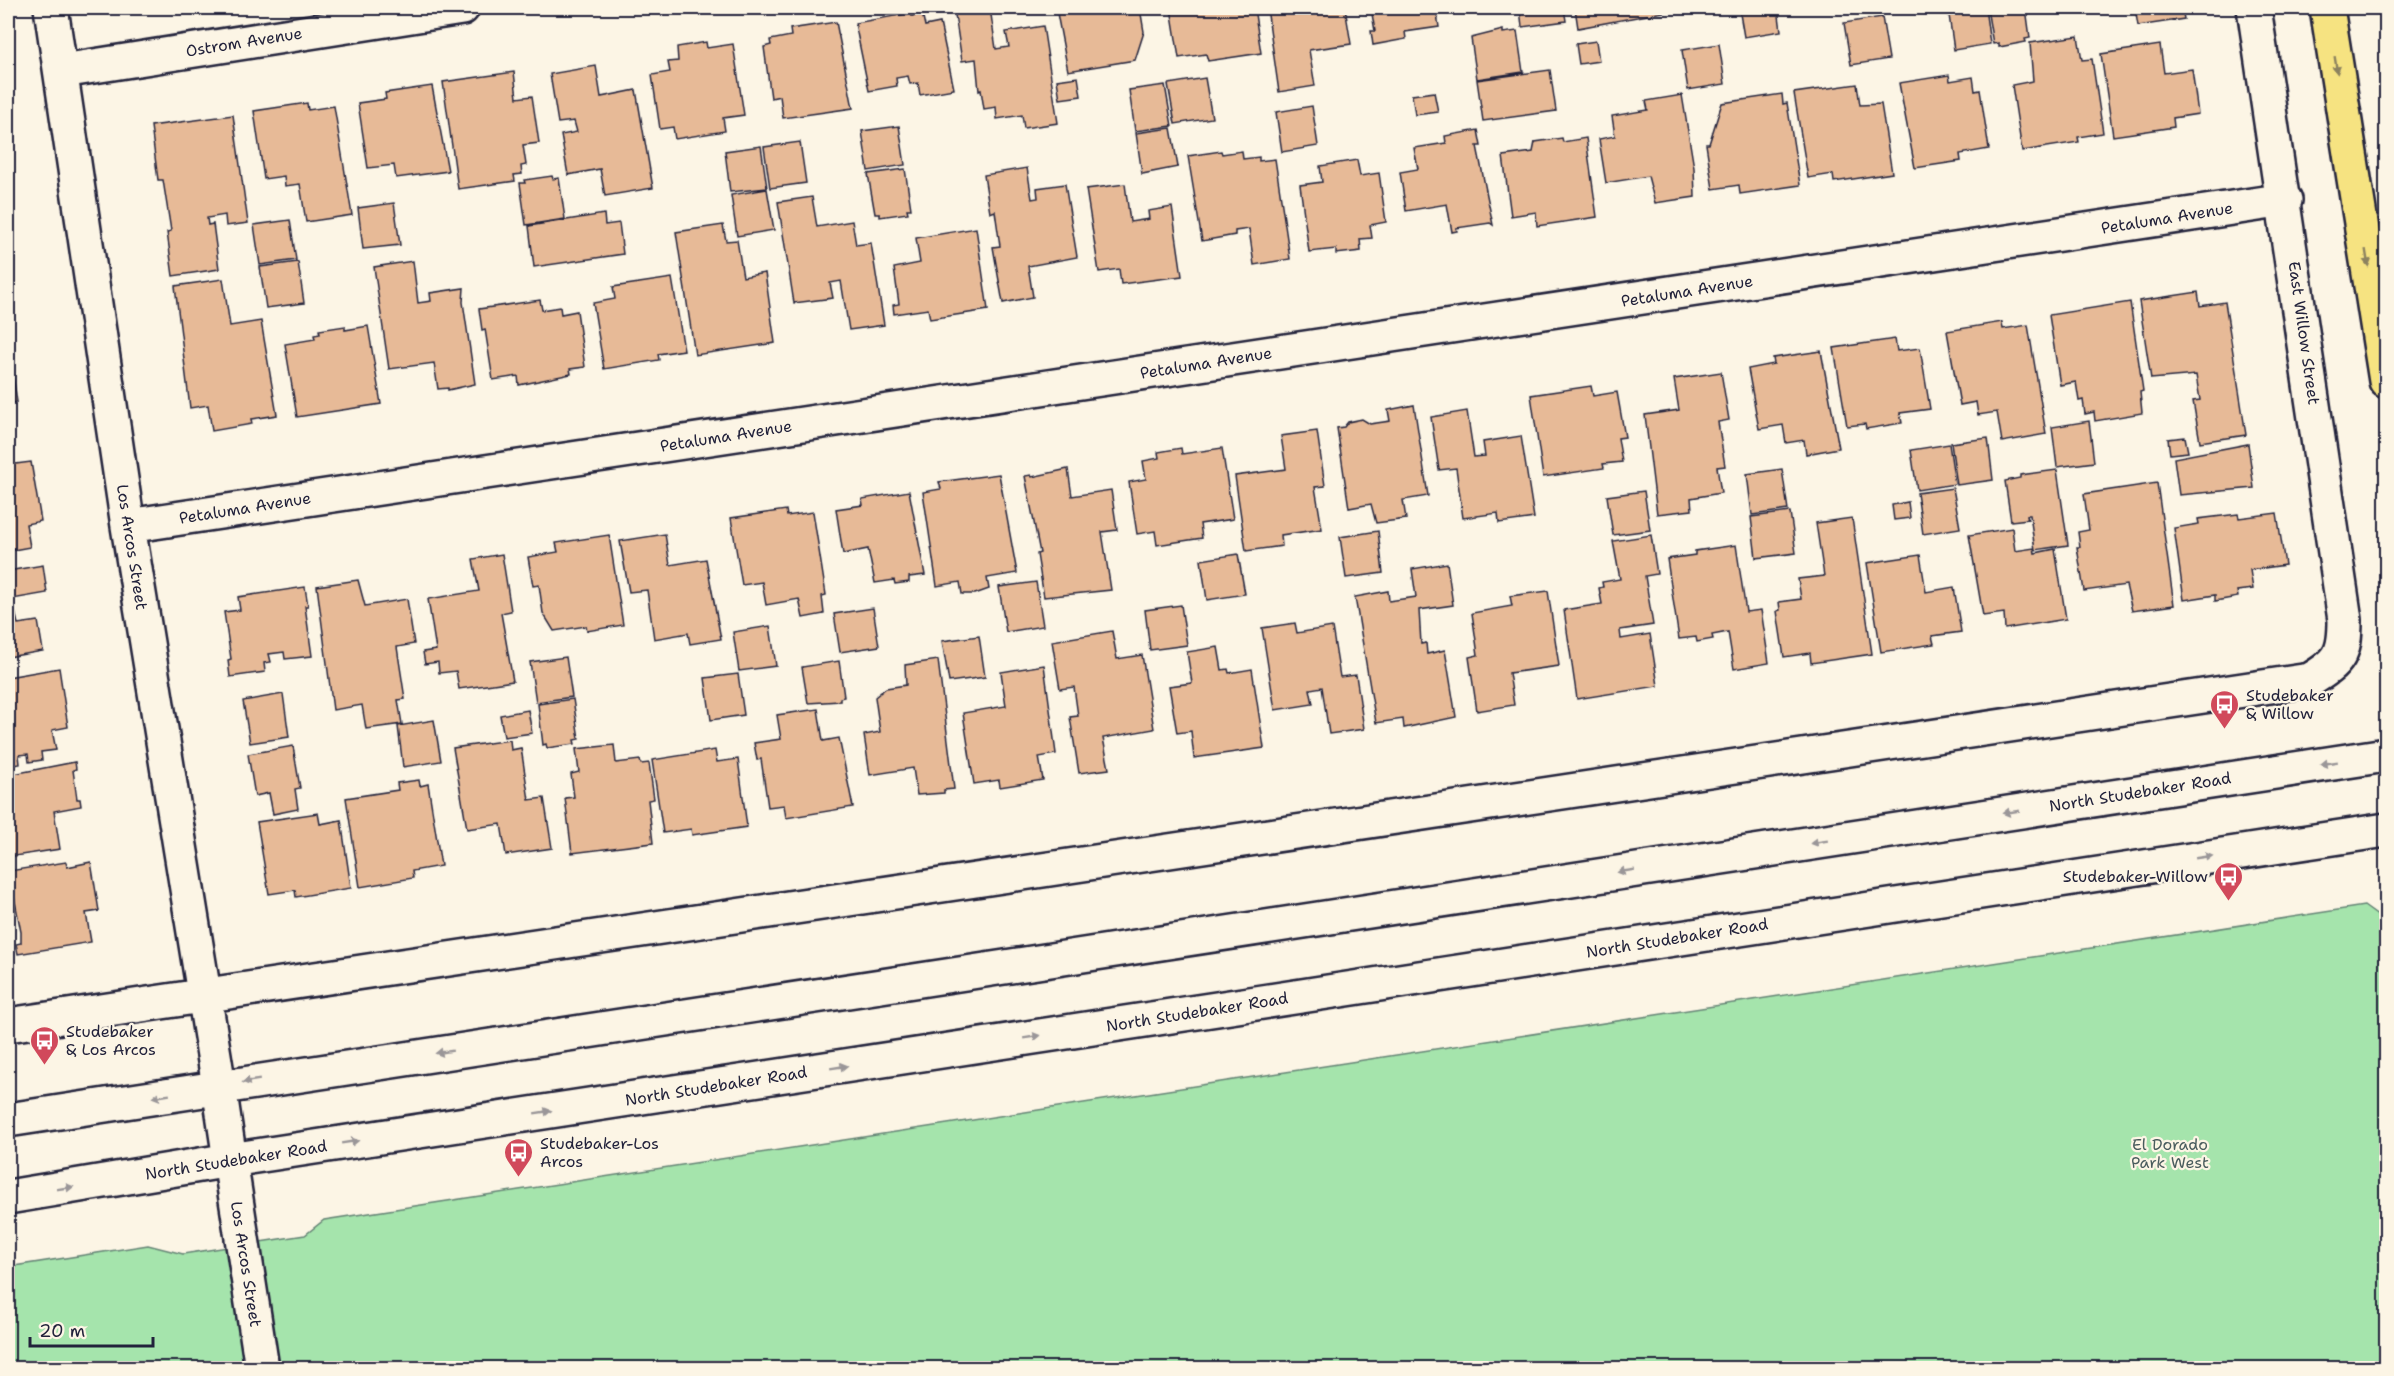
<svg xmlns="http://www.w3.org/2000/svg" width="2394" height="1376" viewBox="0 0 2394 1376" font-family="'Shantell Sans',sans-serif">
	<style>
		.green { fill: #a5e4ac; stroke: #648374; stroke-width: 1.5 }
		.building { fill: #e7ba97; stroke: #22223b; stroke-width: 1.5 }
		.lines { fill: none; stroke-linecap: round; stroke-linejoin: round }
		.street-casing { stroke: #22223b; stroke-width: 38 }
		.secondary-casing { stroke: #22223b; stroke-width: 38 }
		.primary-casing { stroke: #22223b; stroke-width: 38 }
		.street { stroke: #fcf5e5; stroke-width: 33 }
		.secondary { stroke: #fcf5e5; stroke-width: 33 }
		.primary { stroke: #f6e381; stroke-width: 33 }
		.oneway { fill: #8c825e }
		.oneway2 { fill: #9a9698 }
		.labels { text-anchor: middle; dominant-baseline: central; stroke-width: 4.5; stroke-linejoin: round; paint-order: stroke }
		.street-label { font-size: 16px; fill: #22223b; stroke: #fcf5e5 }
		.poi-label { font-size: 16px; fill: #22223b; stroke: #fcf5e5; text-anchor: start }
		.park-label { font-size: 16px; fill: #495c5d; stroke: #fcf5e5 }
	</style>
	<rect width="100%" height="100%" fill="#fcf5e5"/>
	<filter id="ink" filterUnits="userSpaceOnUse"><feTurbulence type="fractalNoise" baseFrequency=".0167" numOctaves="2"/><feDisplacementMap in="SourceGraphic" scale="12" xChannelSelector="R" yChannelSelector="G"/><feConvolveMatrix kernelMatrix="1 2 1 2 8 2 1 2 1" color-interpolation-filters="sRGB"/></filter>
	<g filter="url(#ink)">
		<path class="green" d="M2364,906l22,16v446h-2378v-101l140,-22 35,9 122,-19 19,-15z"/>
		<path class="building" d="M954,8h36l6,41 13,-2 -3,-15 37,-6 15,97 -34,5 -2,-13 -25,4 -1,-12 -12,2 -3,-19 -2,1 -3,-32 -14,2z
			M1056,8h84l4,24 -9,28 -67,11z
			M1171,8h83l7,45 -53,8 -2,-7 -27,4z
			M1267,8h78l6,36 -42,6 6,36 -36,6z
			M1371,8h65l3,19 -34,5 1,7 -33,6 -2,-14h4z
			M1520,8h44l2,13 -44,6z
			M1575,8h89v4l-86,16z
			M1739,8h39l3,23 -37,6z
			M1948,8h37l5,36 -36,6z
			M1987,8h39l4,30 -5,1 1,3 -27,5v-4l-6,1z
			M2135,8h47l2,11 -46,7z
			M911,13l1,3 10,-3 3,13 15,-3 14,66 -34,6 -2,-12 -8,1 -2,-8 -12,2 1,8 -28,5 -14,-68z
			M1882,17l7,42 -38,6 -7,-42z
			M836,22l17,86 -70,10 -3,-22 -9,2 -7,-51 7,-2 -1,-5 21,-4 -1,-7z
			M1503,30v3l14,-2 6,41 -46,7 -6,-41z
			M2078,36l4,24 10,-1 11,74 -25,4 1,5 -57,9 -10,-66 21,-4 -3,-38z
			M1596,41l3,20 -20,3 -3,-20z
			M706,42l1,6 26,-4 11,71 -21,3 2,13 -50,8 -2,-12 -13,2 -8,-54 18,-3 -2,-10 10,-1 -1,-14z
			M1719,44l6,40 -37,6 -6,-40z
			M2160,45l4,28 28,-4 6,45 -25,4 1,9 -61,9 -12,-82z
			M596,66l5,31 35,-7 17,98 -48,8 -5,-27 -32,6 -7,-40 16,-3 -3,-11 -16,2 -8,-49z
			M1550,70l6,41 -73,10 -6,-41z
			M514,72l3,26 15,-2 7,47 -16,2 3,20 -5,1 1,8 -8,1 1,6 -57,8 -15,-107z
			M1949,75l1,6 23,-4 2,14 5,-1 9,59 -29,5 1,7 -46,7 -16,-85z
			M1078,77l3,19 -21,3 -3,-19z
			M1205,78l7,40 -37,6 -7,-40z
			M1857,84l3,21 21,-1 11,69 -58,9 -1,-8 -25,4 -14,-85z
			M1165,85l7,41 -37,5 -6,-41z
			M432,86l16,85 -52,7 -2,-13 -26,3 -10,-65 28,-4 -1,-6z
			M1434,92l4,20 -23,3 -3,-20z
			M1782,94l1,10 4,-1 13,82 -60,9 -1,-9 -26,4 -7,-45h3l13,-41z
			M1682,95l12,73 1,29 -40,6 -7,-27 -42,7 -7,-44 16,-3 -3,-20 36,-6 -2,-9z
			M307,103l1,7 26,-4 18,109 -46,7 -6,-38 -15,2 -1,-10 -20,3 -10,-68z
			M1312,106l6,40 -36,6 -6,-40z
			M233,115l15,108 -22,3 -1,-11 -18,3 1,7 5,-1 6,45 -46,7 -6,-44 4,-1 -8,-51h-5l-7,-54z
			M899,126l6,39 -37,6 -6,-40z
			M1171,128l7,39 -36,7 -6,-41z
			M1478,130l3,16h-4l16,79 -3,-2 -34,5 1,3 -5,1 -5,-28 -41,7 -6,-39 18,-3 -4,-21 32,-5 -1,-7z
			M1562,138l1,4 23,-4 11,79 -60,9 -1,-14 -25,4 -8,-60 30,-4 2,-10z
			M800,142l6,41 -36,5 -6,-41z
			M761,146l6,42 -37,4 -5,-41z
			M1221,151l1,3 20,-3 1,8 16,-2v4l16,-2 15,100 -36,6 -5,-36 -14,2v4l-33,6 -14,-85z
			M1357,160l3,16 19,-3 7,49 -16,3 2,13 -12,1 1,12 -25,3v-5l-27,3 -9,-67 22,-3 -2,-16z
			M1027,168l5,31 6,-1 -1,-10 28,-4 12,73 -49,9 5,31 -30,6 -10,-56 7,-1 -5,-35 -5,2 -6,-38z
			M905,169l6,40h-4l1,4 -28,4v-3h-5l-7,-40z
			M552,176l1,3 6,-1 6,41 -39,6 -6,-42h5l-1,-3z
			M1125,184l5,38 19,-3 -1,-8 24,-4 10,69 -61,8 -2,-15 -20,3 -13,-83z
			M767,189l7,41 -37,6 -6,-41z
			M812,197l5,30 35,-6 4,24 15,-2 13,82 -35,5 -8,-49 -11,2 3,15 -39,5 -16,-101z
			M394,203l6,42 -37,4 -5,-41z
			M604,214l1,11 14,-2 4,31 -89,13 -5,-41z
			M290,220l6,40 -36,5 -6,-40z
			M723,225l3,16 11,-1 6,37 22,-4 10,70 -80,12 -19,-123z
			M976,228l12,82 -58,9 -2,-10 -34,5 -1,-9 6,-1 -5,-36 26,-5 -4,-25z
			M413,261l5,42 13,-2 -1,-8 34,-5 -1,14 12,82 -27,6v-2l-10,1 -4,-26 -45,6 -15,-102z
			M298,262l6,41 -38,5 -6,-41z
			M672,278l12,72 -26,4 1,6 -55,9 -11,-66 22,-4 -2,-12z
			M223,279l7,47 31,-5 16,94 -26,4 1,5 -40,7 -4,-26 -18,3 -15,-122z
			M2198,292l2,14 25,-4 21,133 -46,7 -7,-41 7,-1 -4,-25 -45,4 -12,-78z
			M540,300l2,10 18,-3 1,7 16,-3 8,56 -15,2 1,5 -52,11 -1,-9 -25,4 -8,-51 -3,1 -3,-21z
			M2130,302l13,89 -3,1 2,21 -47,8 -1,-9 -9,2 -2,-14 -4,1 -3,-19 -16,3 -11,-70z
			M8,303l3,22 -3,1z
			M2002,322l1,7 25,-4 18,109 -44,8 -5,-30 -19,3 -2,-13 -16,3 -13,-74z
			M345,326v4l23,-4 13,78 -84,13 -12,-73 30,-5 -1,-4 6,-1 -1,-4z
			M1895,339l2,12 23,-3 10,61 -30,4 2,10 -36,6 -1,-5 -18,2 -13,-78z
			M1821,351l18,97 -33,6 -2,-14 -18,3 -3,-18 -24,4 -11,-60 26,-5 -1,-6z
			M8,368h4l5,34 -9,2z
			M1721,372l8,48 -11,2 7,44 -8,1 4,26 -30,5 1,12 -35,4 -12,-99 34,-5 -5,-31z
			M1591,386l2,10 24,-4 8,45 -7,1 4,24 -19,2 1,4 -61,9 -12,-82z
			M1414,405l14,91 -25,4 3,19 -30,4 -5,-19 -22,4 -12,-80 7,-1 4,-5 14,-3 8,5 20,-3 -2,-11z
			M1467,411l7,46 11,-1 -2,-14 38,-6 13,82 -35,5 -1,-10 -35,5 -7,-50 -17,2 -8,-53z
			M2089,421l5,41 -37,5 -5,-40z
			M1317,431l8,55 -10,1 7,42 -41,6 1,11 -36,5 -11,-75 51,-7 -5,-33z
			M2185,437l3,15 -18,2 -2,-15z
			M1988,438l5,42 -36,5 -6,-42z
			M1949,444l6,40 -38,6 -6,-40z
			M2248,444l6,44 -75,7 -5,-37z
			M1181,448l1,6 40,-6 11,71 -33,5 2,14 -45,7 -2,-14 -18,3 -8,-52 17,-3 -3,-18 16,-3 -1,-6z
			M31,462l10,59 -15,3 4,23 -22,4v-86z
			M1068,469l4,27 39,-6 6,40 -15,2 9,58 -67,7 -7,-43 3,-1 -15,-77 6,-1 1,2z
			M1782,469l6,41 -36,5 -5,-41z
			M2057,470l11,75 -33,5 -5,-35h-3l1,4 -17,2 -6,-40 15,-3v-3z
			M999,474l18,99 -30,5 2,11 -14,5h-13l-2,-12 -23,4 -14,-94 18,-3 -2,-7z
			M2157,483l17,122 -42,6 -6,-26 -42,6 -7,-44h3l-2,-15 11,-2 -5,-36z
			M1953,488l7,40 -37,6 -6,-41z
			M909,491l16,84 -16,2v5l-14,2 -1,-4 -19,3 -7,-34 -25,5 -7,-45 27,-4 -1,-6z
			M1644,491l6,39 -37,5 -6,-39z
			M1908,502l2,16 -16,2 -2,-15z
			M786,510l1,6 26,-4 13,83 -4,1 2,18 -21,4 -4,-19 -33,6 -4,-23 -20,3 -11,-67z
			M1790,512l6,41 -40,5 -5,-41z
			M2277,513l8,52 -35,5 3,19 -16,2 1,6 -23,4v-6l-31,5 -10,-72 25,-4 -1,-5 40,-5 1,4z
			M1852,518l20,136 -61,9 -1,-10 -26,4 -7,-46 3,-1 -1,-8 22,-3 -3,-20 26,-3 -8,-53z
			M2012,528l3,23 19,-3 1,5 20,-4 11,70 -61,10 -1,-16 -21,3 -14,-81z
			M1378,531l5,42 -37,5 -6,-41z
			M665,534l5,31 36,-6 15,80 -31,5 -2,-11 -34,6 -7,-49 -18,2 -9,-51z
			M609,535l14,90 -36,6 -1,-5 -32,5 -11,-18 -4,-28 -6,1 -5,-29 30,-5 -2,-9z
			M1651,535l6,39 -12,2 8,49 -33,5 1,9 29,-5 8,52 -81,13 -13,-89 38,-6 -3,-16 4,-1 -1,-5 18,-3 -7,-38z
			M1736,545l10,67 15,-2 8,53 -35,6 -6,-37 -16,3 1,4 -16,3 -1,-5 -17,2 -12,-80 28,-4v-4z
			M502,554l9,57 -10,2 12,68 -54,8 -3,-18 -17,2 -1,-11 -13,2 -2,-12 13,-2 -8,-51 51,-8 -6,-32z
			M1238,554l7,40 -38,6 -6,-40z
			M1920,555l6,37 28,-5 7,45 -29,4 2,8 -53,8 -14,-89z
			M1447,563l6,42 -34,5 2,34 5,-1 1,11 18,-4 11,67 -52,11 -1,-9 -27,4 -21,-126 33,-6 1,10 27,-4 -4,-28z
			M43,565l4,28 -35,6 6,25 20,-3 5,30 -35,6v-86z
			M358,580l7,26 42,-7 7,45 -17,3 8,52 -7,1 4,24 -36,5 -4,-24 -29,5 -16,-124z
			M1036,582l7,44 -37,6 -7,-45z
			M305,587l3,19h-3l7,50 -27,3 -1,-7 -15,2 2,8 -7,1 1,9 -35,5 -2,-17 3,-1 -7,-47 16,-2 -2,-13z
			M1548,591l11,75 -50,7 5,32 -37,6 -8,-54 9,-2 -6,-42 40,-7 -2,-10z
			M1181,605l6,40 -37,5 -5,-40z
			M873,608l6,38 -39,6 -6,-38z
			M1295,623l2,10 35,-6 8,50 16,-2 8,54 -35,5 -7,-47 -12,2 3,15 -38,6 -13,-82z
			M770,626l6,40 -37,5 -6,-39z
			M1112,631l5,28 25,-4 12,74 -51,9 6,31 -30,4 -9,-56 8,-1 -4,-29 -14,2 -8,-48z
			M979,636l6,41 -36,5 -7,-41z
			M1218,647l4,23 6,-1 1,4 23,-4 12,79 -70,10 -3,-27 -14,2 -8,-47 23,-3 -5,-31z
			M566,657l6,40 -36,5 -6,-40z
			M938,660l16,129 -10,1v3l-27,2 -4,-27 -43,7 -6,-40 16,-3 -5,-35 11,-9 20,-3 -1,-20z
			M839,661l5,36 -4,1v3l-32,2 -6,-36z
			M1044,665l12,89 -17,3 4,23 -43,7 -1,-7 -25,4 -11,-71 43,-7 -5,-34z
			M59,668l9,59 -16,3 4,20 -15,2 1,8 -13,2 -1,-8 -9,1 1,9 -12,2v-89z
			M738,674l6,41 -33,5 -6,-42z
			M283,694l6,43 -39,6 -7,-42z
			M573,699l6,40 -5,1 1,4 -28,4 -1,-4 -3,1 -5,-41z
			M818,709l5,32 16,-3 14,69 -67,11 -2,-13 -16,2 -7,-48 -4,1 -3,-17 27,-4 -4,-24z
			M528,710l4,23 -28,4 -4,-22z
			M434,720l7,41 -38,6 -5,-41z
			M510,740l1,10 10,-2 8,52 15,-2 8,50 -46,7 -5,-31 -34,5 -14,-81z
			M614,745l2,18 24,-3 1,4 8,-1 5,36 -6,1 5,43 -81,10 -7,-55 9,-1 -3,-23 8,-2 -3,-23z
			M293,746l7,42 -5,1 3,20 -25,5 -4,-21 -14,3 -7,-42z
			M715,750l2,12 21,-3 9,68 -55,8 -1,-6 -28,4 -11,-73z
			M75,762l1,7 -3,1 4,29h3l1,7 -27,5 6,38 -52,8v-82z
			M419,780l1,6 8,-2 13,82 -29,5 1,7 -53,9 -14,-89 52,-8 -1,-7z
			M318,813l2,11 21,-4 10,68 -55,9 -1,-7 -26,4 -12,-72z
			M66,862l1,5 24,-5 8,49 -13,2 5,29 -73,12 -2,-10 5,-1v-11l-12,-61z"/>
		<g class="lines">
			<defs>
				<path id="street" d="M51,8l77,518 91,560
					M62,71l400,-63
					M128,526l2157,-326
					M8,1025l2302,-345c30,-18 35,-26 35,-60l-91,-612
					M230,1160l32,208"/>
				<path id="secondary" d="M219,1086l11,74
					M8,1120l2378,-365
					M8,1197l222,-37 2156,-330"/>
				<path id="primary" d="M2327,8l59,373"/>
			</defs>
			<use href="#street" class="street-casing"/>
			<use href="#secondary" class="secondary-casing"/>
			<use href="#primary" class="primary-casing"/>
			<use href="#street" class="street"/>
			<use href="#secondary" class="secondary"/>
			<use href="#primary" class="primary"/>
		</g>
		<defs><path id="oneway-solid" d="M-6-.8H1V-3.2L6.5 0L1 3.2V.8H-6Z" transform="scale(1.5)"/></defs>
		<g class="oneway">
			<use href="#oneway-solid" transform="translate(2336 65) rotate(81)"/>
			<use href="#oneway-solid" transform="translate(2367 258) rotate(81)"/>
		</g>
		<g class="oneway2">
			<use href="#oneway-solid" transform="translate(2329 763) rotate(171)"/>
			<use href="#oneway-solid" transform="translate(2011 812) rotate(171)"/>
			<use href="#oneway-solid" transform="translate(1819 842) rotate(171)"/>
			<use href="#oneway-solid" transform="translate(2204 857) rotate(-8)"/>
			<use href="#oneway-solid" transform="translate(1626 871) rotate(171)"/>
			<use href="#oneway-solid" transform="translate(1032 1037) rotate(-9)"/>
			<use href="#oneway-solid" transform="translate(444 1052) rotate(171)"/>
			<use href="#oneway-solid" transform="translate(839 1067) rotate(-9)"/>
			<use href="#oneway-solid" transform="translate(251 1081) rotate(171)"/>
			<use href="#oneway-solid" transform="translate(161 1096) rotate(171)"/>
			<use href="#oneway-solid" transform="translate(543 1112) rotate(-9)"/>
			<use href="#oneway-solid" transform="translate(350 1142) rotate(-9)"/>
			<use href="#oneway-solid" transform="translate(65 1188) rotate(-9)"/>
		</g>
	</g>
	<defs>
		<symbol id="bus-pin" viewBox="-11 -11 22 30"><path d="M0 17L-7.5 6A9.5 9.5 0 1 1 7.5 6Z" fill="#d1495b" stroke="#fcf5e5"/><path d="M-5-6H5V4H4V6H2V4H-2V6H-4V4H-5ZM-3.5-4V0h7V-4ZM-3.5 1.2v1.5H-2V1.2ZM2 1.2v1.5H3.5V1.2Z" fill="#fff"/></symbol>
	</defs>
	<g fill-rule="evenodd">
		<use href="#bus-pin" x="2208" y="688" width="33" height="45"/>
		<use href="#bus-pin" x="2212" y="860" width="33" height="45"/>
		<use href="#bus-pin" x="28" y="1024" width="33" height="45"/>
		<use href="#bus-pin" x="502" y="1136" width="33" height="45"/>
	</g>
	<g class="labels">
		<g class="street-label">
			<text transform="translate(244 42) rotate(-9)">Ostrom Avenue</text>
			<text transform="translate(2167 218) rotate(-9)">Petaluma Avenue</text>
			<text transform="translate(1687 291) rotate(-9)">Petaluma Avenue</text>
			<text transform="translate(2304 333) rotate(82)">East Willow Street</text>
			<text transform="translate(1206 363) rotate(-9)">Petaluma Avenue</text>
			<text transform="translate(726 436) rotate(-9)">Petaluma Avenue</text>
			<text transform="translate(245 508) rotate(-9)">Petaluma Avenue</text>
			<text transform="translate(132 547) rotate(81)">Los Arcos Street</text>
			<text transform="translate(2140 792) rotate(-9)">North Studebaker Road</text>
			<text transform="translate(1677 938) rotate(-9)">North Studebaker Road</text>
			<text transform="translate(1197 1012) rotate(-9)">North Studebaker Road</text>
			<text transform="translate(716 1086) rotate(-9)">North Studebaker Road</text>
			<text transform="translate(236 1160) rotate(-9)">North Studebaker Road</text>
			<text transform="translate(246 1264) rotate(81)">Los Arcos Street</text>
		</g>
		<g class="poi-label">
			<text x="2246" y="695">Studebaker<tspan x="2246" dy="18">&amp; Willow</tspan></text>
			<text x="2208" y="876" text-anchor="end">Studebaker-Willow</text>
			<text x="66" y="1031">Studebaker<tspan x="66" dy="18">&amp; Los Arcos</tspan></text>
			<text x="540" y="1143">Studebaker-Los<tspan x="540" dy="18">Arcos</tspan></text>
		</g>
		<g class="park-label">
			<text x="2170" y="1144">El Dorado<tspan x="2170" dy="18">Park West</tspan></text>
		</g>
	</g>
	<rect width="2394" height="1376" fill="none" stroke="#fcf5e5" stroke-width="30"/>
	<rect x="15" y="15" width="2364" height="1346" fill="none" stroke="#22223b" stroke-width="2" filter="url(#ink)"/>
	<path d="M30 1337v9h123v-9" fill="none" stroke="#22223b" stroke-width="3"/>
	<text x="39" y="1337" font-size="18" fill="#22223b" stroke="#fcf5e5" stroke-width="4.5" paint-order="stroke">20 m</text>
</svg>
